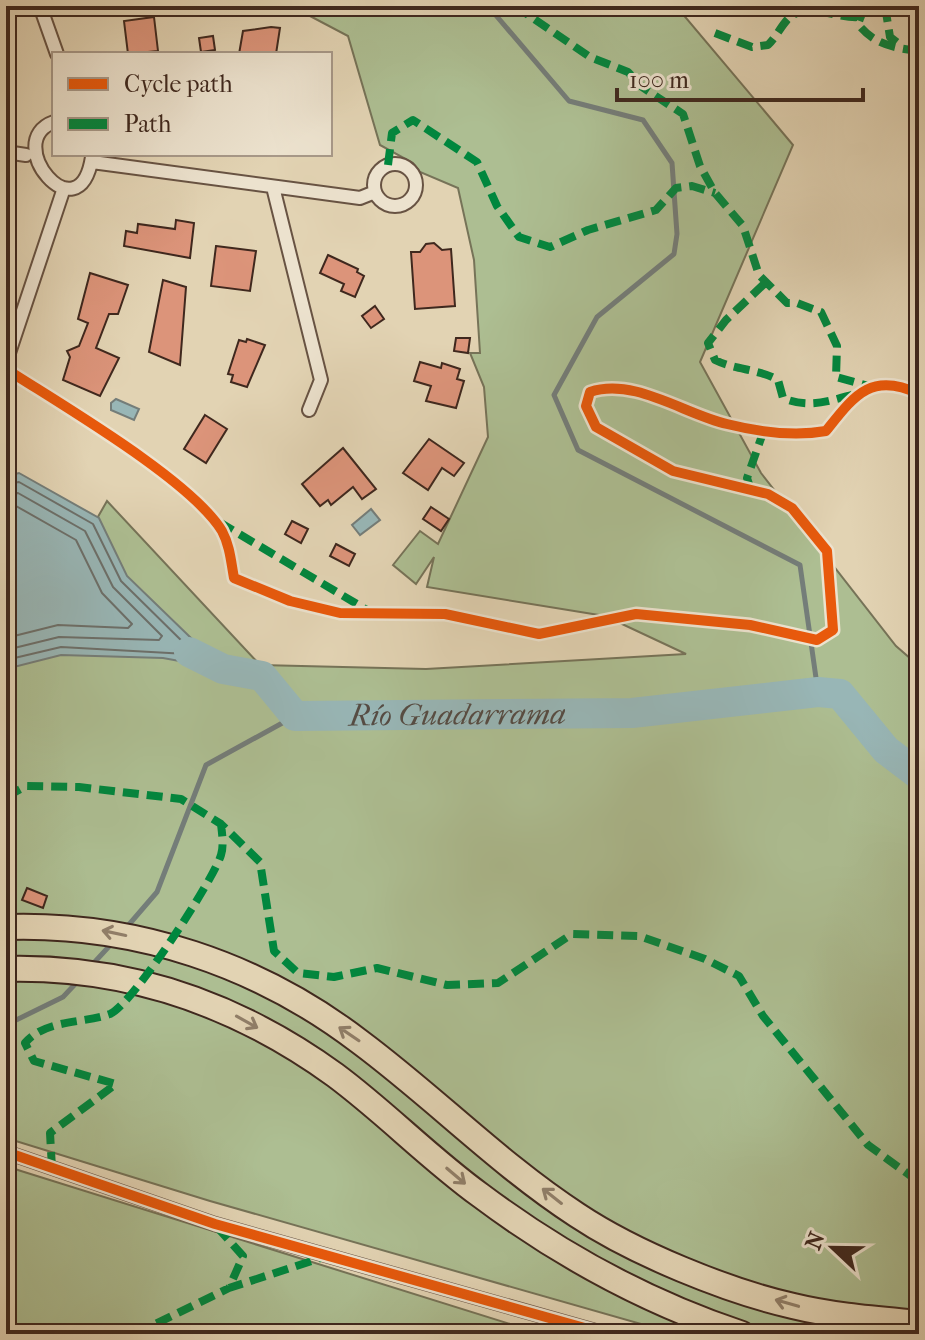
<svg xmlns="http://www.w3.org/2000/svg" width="925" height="1340" viewBox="0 0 925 1340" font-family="'IM FELL French Canon',serif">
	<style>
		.green { fill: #adbe92; stroke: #767358; stroke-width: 2 }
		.water { fill: #98b6b6; stroke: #747d79; stroke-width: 2 }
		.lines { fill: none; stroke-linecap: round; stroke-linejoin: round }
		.shore { stroke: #6c6f6a; stroke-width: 2 }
		.stream { stroke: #747d79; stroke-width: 5 }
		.river { stroke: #98b6b6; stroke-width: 30 }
		.building { fill: #dc947a; stroke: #3f281e; stroke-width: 2 }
		.street-casing { stroke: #685343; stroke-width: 16 }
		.highway-casing { stroke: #3f281e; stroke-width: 28 }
		.street { stroke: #ece2ce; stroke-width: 12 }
		.highway { stroke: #e2d3b3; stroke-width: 24 }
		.quiet { stroke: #00873e; stroke-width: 8; stroke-dasharray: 16 8; stroke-linecap: butt }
		.cycleway-casing { stroke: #ece2ce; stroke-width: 15 }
		.cycleway { stroke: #e8590c; stroke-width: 10 }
		.oneway { stroke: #907e68 }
		.labels { text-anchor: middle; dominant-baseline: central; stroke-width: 8; stroke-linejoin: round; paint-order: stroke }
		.water-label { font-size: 30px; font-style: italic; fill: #554c44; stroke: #ece2ce }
	</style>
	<rect width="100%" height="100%" fill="#e2d3b3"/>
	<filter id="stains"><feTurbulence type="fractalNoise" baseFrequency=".0025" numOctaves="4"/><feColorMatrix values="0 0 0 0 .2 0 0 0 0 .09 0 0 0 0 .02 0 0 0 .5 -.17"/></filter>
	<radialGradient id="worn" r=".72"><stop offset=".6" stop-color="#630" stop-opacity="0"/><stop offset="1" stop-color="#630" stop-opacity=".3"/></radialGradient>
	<path class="green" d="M291,6h385l117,139 -93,217 61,111 135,173 23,20v668h-243l-466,-133 -204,-63v-460l101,-177 153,164 166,4 260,-15 -81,-38 -178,-29 7,-30 -18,27 -23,-19 27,-34 18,13 50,-107 -4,-50 -14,-34h10l-6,-93 -16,-72 -38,-16 -7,-9 -33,-18 -32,-109z
		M6,1166l15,5 521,163h-536z"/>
	<path class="water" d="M116,399l23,10 -5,11 -23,-10v-7z
		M19,473l80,45 28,58 96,93 -60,-11 -102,-3 -55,14v-193z
		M371,509l9,11 -20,15 -8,-10z"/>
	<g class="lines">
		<path class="shore" d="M6,484l13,-2 74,42 28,57 70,69 -4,4 -126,-7 -55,13
			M6,494l12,-1 67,38 28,56 49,49 -3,4 -100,-3 -53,13
			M6,506h10l60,34 26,53 30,31 -4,4 -70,-3 -52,13"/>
		<path class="stream" d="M488,6l81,95 74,19 29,43 5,71 -3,20 -77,63 -43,78 24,55 222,115 18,127
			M126,928l31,-36 49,-127 89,-49
			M91,966l23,-25
			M6,1025l57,-28 16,-17"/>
		<path class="river" id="s1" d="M189,652l34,17 39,7 33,40 337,-3 186,-21 22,2 46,56 33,25"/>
	</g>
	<path class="building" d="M154,17l4,34 -30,3 -4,-33z
		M271,27l9,1 -4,26h-37l4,-23z
		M213,36l2,14 -14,2 -2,-14z
		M176,220l18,3 -4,35 -66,-12 2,-15 11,2 1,-9 37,5z
		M434,243l8,7 9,-1 4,57 -40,3 -4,-57h9l6,-8z
		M216,246l40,5 -6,40 -39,-5z
		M328,255l30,14 -1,3 7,4 -9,21 -14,-6 3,-7 -24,-11z
		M90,273l38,12 -10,29h-9l-13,34 23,10 -19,38 -37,-16 7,-23 -3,-6 12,-5 9,-23 -10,-4z
		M163,280l23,7 -6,78 -31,-13z
		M375,306l9,13 -13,9 -9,-12z
		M456,338h14l-2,15 -14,-2z
		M247,339l18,6 -18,42 -16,-5 2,-7 -5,-1 11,-34 7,2z
		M420,362l21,6 1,-5 18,6 -3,10 7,2 -8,27 -30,-7 5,-15 -17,-5z
		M205,415l22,14 -21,34 -22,-14z
		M429,439l35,24 -10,13 -12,-8 -14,22 -25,-17z
		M343,448l33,41 -14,10 -9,-12 -22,18 -3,-5 -8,6 -18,-22z
		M431,507l18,12 -8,12 -18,-12z
		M292,521l16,8 -7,14 -16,-9z
		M336,544l19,10 -6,12 -19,-10z
		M27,888l20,8 -4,12 -21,-8z"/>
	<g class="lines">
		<defs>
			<path id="street" d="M40,6l17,48
				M54,122c-54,19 25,116 38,35
				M6,152l20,3
				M92,162l268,36 15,-6
				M374 185a21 21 0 1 1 42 0a21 21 0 1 1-42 0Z
				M273,187l48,193 -12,30
				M6,362l58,-174
				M6,1152l209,72 391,110"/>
			<path id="highway" d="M6,927c129,-4 252,37 354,115 74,55 140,123 217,173 57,38 150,76 216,91 41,10 84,13 126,17
				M6,969c121,-3 231,35 329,106 50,37 94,83 145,120 80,60 166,107 262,139"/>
		</defs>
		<use href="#street" class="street-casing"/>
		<use href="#highway" class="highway-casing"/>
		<use href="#street" class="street"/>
		<use href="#highway" class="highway"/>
		<path class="quiet" d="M515,6l75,51 38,15 14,15 41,27 17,52 15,27 28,33 16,49 28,28h10l24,9 16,34 -1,31 36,10
			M865,6l-7,18c16,21 37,24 61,27
			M885,6l5,31 13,10
			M908,6l11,11
			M715,33l37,14 16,-2c8,-8 12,-17 19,-25 18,-20 49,-1 72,-3
			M388,165l4,-32 21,-13 64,42 20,44 22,31 31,10 38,-17 68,-20 20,-22 16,-2 23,7
			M764,284l-38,36 -18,23 7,17c20,10 44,9 63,20l5,18c26,11 46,3 72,-4
			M751,490l-4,-12 17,-48
			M219,522l148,88
			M6,797l20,-11 53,1 102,12 40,25 39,38 14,89 24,22 36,4 43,-9 70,17 51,-2 74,-49 67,2 66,23 34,17 24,40 105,129 51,37
			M52,1168l-2,-35 66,-49 -82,-23 -9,-18c21,-24 56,-19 85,-29 22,-9 103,-133 111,-159 3,-9 1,-22 0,-31
			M217,1227l26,29 -14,32 95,-31
			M135,1334l94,-46"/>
		<defs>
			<path id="cycleway" d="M6,369c54,35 185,111 216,162 8,15 9,31 12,47l56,23 50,12 105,1 94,20 97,-20 114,11 67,15 16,-10 -6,-79 -35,-43 -24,-14 -95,-23 -77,-44 -10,-21 4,-14c44,-15 94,22 137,32 32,8 66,13 99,7 28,-35 45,-60 93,-37
				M6,1152l209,72 391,110"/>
		</defs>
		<use href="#cycleway" class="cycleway-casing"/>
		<use href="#cycleway" class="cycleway"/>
	</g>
	<defs><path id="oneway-shaft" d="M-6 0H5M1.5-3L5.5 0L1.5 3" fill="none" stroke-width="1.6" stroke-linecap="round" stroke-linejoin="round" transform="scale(2)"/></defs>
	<g class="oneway">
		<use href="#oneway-shaft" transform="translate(114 933) rotate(-168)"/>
		<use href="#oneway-shaft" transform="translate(247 1022) rotate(29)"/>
		<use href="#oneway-shaft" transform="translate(349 1034) rotate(-146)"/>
		<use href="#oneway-shaft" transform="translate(456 1176) rotate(40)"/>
		<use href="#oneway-shaft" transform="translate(552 1196) rotate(-142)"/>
		<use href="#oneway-shaft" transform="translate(787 1303) rotate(-164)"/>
	</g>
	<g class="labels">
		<g class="water-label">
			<text stroke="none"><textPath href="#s1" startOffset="292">Río Guadarrama</textPath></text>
		</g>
	</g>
	<rect width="925" height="1340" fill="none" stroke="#e2d3b3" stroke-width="32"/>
	<rect x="8" y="8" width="909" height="1324" fill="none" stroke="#3f281e" stroke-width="4"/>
	<rect x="16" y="16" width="893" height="1308" fill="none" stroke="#3f281e" stroke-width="2"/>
	<rect x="52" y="52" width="280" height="104" fill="#ece2ce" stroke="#a79888" stroke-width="2"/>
	<rect x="68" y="78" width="40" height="12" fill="#e8590c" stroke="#a79888" stroke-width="2"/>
	<text x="124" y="92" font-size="24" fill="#3f281e">Cycle path</text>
	<rect x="68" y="118" width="40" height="12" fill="#00873e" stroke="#a79888" stroke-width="2"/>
	<text x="124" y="132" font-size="24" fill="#3f281e">Path</text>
	<g transform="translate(833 1248) rotate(292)" stroke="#ece2ce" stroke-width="6" paint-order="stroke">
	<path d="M0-6L14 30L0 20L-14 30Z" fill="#3f281e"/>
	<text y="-12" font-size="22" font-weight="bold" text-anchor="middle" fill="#3f281e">N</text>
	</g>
	<path d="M617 88v12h246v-12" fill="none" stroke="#3f281e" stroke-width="4"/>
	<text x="629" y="88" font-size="24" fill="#3f281e" stroke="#ece2ce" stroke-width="6" paint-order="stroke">100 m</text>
	<rect width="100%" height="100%" filter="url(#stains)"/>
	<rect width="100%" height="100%" fill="url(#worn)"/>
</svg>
